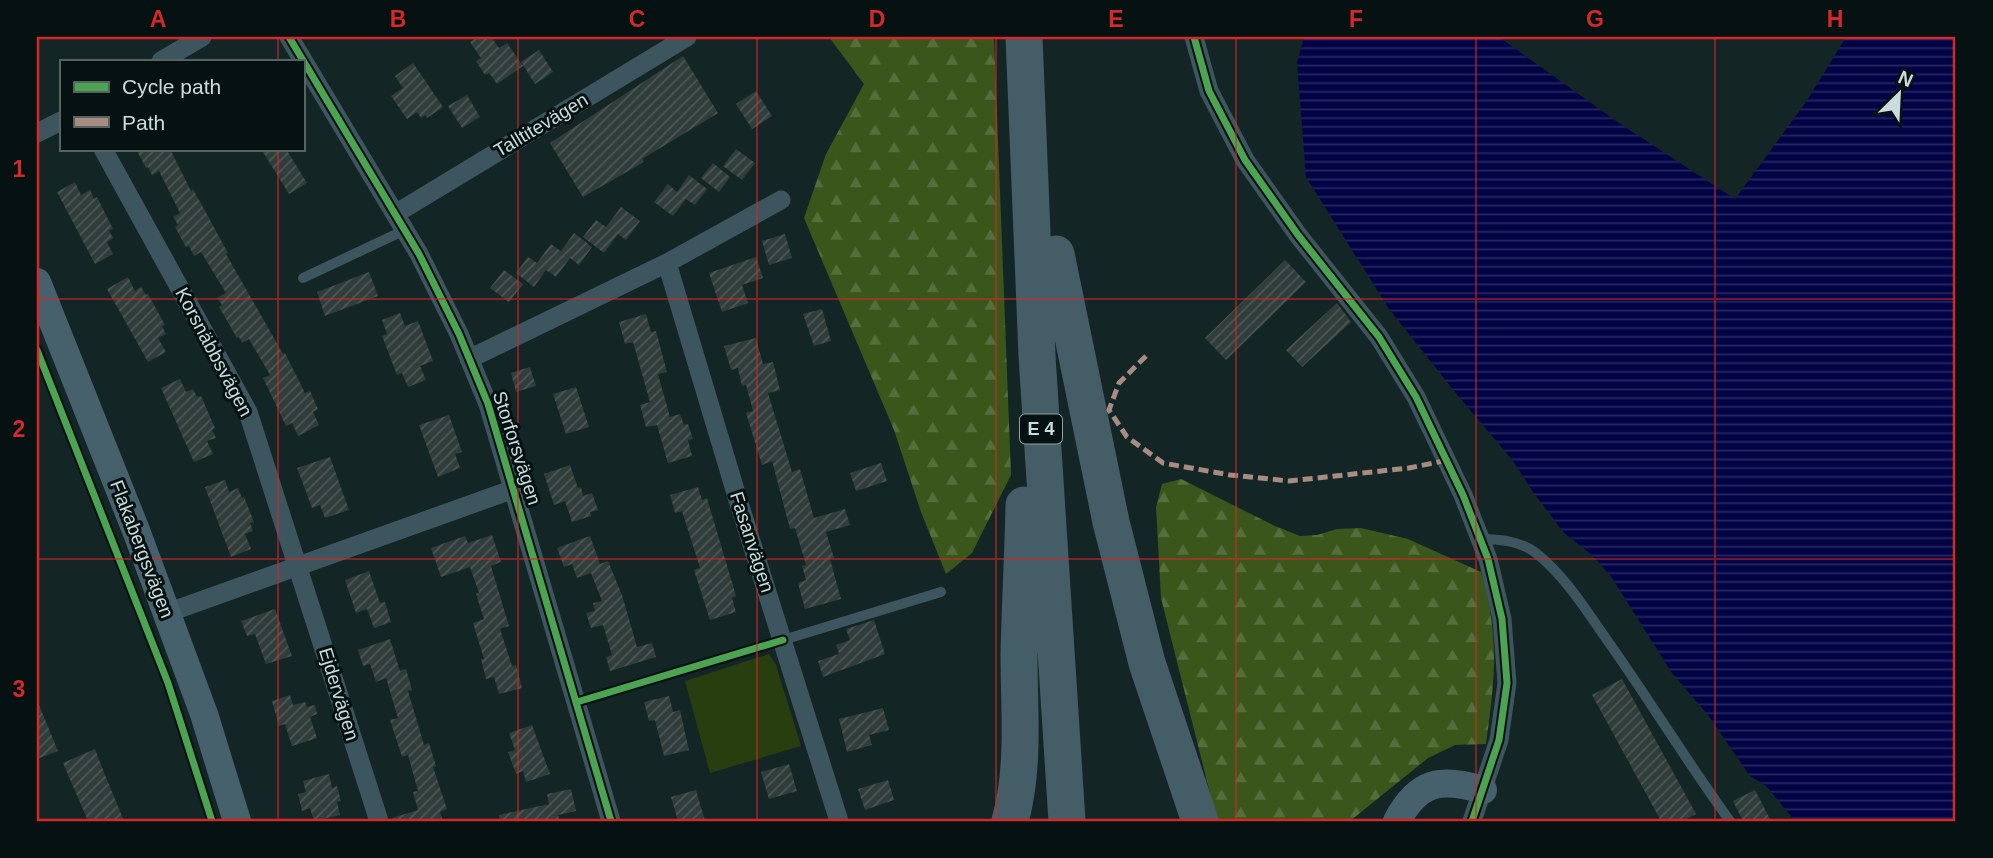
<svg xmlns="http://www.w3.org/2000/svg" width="1993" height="858" viewBox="0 0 1993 858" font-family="Arial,sans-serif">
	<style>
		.forest { fill: url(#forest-firs) }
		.green { fill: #293e0f }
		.water { fill: url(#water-rules) }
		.building { fill: url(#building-hatch) }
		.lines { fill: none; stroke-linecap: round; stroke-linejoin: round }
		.lane { stroke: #3d555f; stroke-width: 10 }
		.street { stroke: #3d555f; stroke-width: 19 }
		.secondary { stroke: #46616b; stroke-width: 28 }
		.highway { stroke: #445d66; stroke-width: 37 }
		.quiet { stroke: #a88b81; stroke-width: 5; stroke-dasharray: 10 5; stroke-linecap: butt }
		.cycleway-casing { stroke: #061212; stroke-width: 11 }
		.cycleway { stroke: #4ca352; stroke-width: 7 }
		.grid { fill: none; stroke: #d62828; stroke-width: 2; stroke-opacity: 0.55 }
		.labels { text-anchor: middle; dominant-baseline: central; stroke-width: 6; stroke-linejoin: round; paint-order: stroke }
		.shield { fill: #061212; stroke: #909f9f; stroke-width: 2 }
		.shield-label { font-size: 18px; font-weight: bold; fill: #cbdcdc }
		.street-label { font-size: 19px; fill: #cbdcdc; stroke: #061212 }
		.neatline { fill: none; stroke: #d62828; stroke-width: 2.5 }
		.grid-label { font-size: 23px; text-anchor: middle; font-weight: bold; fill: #d62828 }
	</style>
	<defs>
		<pattern id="forest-firs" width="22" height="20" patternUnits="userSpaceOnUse" patternTransform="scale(1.75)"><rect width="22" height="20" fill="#3a561a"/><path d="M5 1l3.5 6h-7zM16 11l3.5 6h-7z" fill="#556e3b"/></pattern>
		<pattern id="water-rules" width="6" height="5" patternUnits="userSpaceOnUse" patternTransform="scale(1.75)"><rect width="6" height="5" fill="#020344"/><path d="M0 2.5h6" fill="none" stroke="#26275e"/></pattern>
		<pattern id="building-hatch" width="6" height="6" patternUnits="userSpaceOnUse" patternTransform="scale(1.75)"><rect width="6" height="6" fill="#303d3a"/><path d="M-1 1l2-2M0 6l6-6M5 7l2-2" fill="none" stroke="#4d5856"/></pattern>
	</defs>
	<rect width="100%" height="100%" fill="#142526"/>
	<path class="forest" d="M829,37h165l17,438 -39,78 -26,21 -25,-62 -27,-82 -90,-212 22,-64 38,-70z
		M1181,479l94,47 25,10 17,-1 20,-6 24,-1 47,11 73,33c19,65 14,106 5,172l-31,1 -27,13 -78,63h-133l-56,-223 -5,-91 6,-23z"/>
	<path class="green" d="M769,654l7,11 25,81 -91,27 -25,-92z"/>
	<path class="water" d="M1304,37h195l120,86 116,76 71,-97 40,-65h110v784h-161l-29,-35 -16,-10 -42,-61 -36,-42 -62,-98 -18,-20 -28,-22 -31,-41 -20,-31 -58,-69 -66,-83 -83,-132 -9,-114z"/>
	<path class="building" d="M478,37h13l8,11 8,-5 16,23 -26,18 -8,-11 -4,2 -9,-14 5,-3 -11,-16z
		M539,50l14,22 -18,12 -14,-22z
		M683,56l35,57 -76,46 2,3 -61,35 -33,-54z
		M413,63l30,44 -16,11 -2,-3 -4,3 -4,-6 -10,7 -16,-23 12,-8 -8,-12z
		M756,91l16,25 -20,13 -16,-25z
		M467,95l13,22 -18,11 -14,-22z
		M136,149h34l21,42 2,-2 35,64 -2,1 57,100 2,-1 20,40 5,-2 8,18 -5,3 6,13 -21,11 -6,-13 -6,3 -23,-48 7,-3 -21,-36 -7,4 -3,-6 -2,1 -18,-31 3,-2 -5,-7 9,-5 -25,-41 -7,4 -5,-10 -3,1 -11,-20 3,-2 -5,-8 7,-4 -21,-42 -7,4 -4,-8 -2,1z
		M261,149h25l21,34 -18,11z
		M736,149l19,14 -13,17 -19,-14z
		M713,163l17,14 -11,15 -18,-14z
		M689,175l18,14 -12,16 -9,-6 -13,17 -19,-14 14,-18 9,8z
		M75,182l6,13 9,-5 4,9 3,-2 16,32 -4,1 4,8 -6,4 6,12 -18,10 -38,-72z
		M621,207l19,14 -14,19 -8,-6 -14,19 -21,-16 13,-17 10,7z
		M574,233l18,14 -13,18 -18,-14z
		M785,234l7,24 -23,7 -7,-24z
		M551,244l19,14 -14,19 -10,-7 -12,17 -18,-14 12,-16 9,6z
		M756,257l7,21 -21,7 6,18 -26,9 -13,-39z
		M1285,260l21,22 -80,78 -21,-22z
		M504,270l19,14 -14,18 -19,-14z
		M369,272l9,24 -53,20 -8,-24z
		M128,277l7,14 6,-4 5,8 2,-1 17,31 -3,1 4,8 -8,4 8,14 -18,10 -41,-73z
		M1337,303l14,19 -49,45 -16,-17z
		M822,309l9,32 -17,5 -11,-32z
		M400,313l5,13 13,-5 15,40 -13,5 6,14 -18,7 -6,-14 -5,2 -15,-39 5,-2 -5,-14z
		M646,314l5,18 5,-1 11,41 -9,2 12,43 10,-3 4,11 4,-1 5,15 -5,1 4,16 -24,7 -11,-38 -11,2 -6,-22 10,-3 -17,-60 -8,2 -6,-22z
		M756,338l7,26 10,-2 7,28 -12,3 24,79 8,-3 14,49 31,-9 5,16 -24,7 8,26 -4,1 11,40 -36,10 -7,-26 8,-3 -4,-14 4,-1 -11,-37 -5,1 -18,-68 -10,4 -16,-52 7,-2 -7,-26 -4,1 -4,-18 -7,2 -7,-24z
		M530,367l6,19 -20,6 -5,-19z
		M180,379l6,13 7,-3 4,8 4,-1 14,32 -3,2 4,8 -9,3 6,13 -19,8 -33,-74z
		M576,387l13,40 -23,7 -13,-40z
		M449,415l13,37 -7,2 5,14 -22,9 -19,-52z
		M330,457l19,53 -24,8 -5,-13 -8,3 -15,-40z
		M881,463l6,18 -31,10 -6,-18z
		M570,465l8,23 3,-1 2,9 9,-3 6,17 -8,2 1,4 -19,6 -7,-21 -11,4 -10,-31z
		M225,480l4,12 9,-4 4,10 2,-1 10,25 -4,1 3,8 -8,3 6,15 -20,8 -26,-70z
		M698,487l4,13 5,-2 29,98 -4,2 4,14 -26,8 -16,-50 6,-2 -18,-57 -7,2 -5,-18z
		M492,535l9,27 -10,4 18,60 -9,3 12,37 4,-1 6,23 -23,6 -5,-17 -8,2 -5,-20h3l-11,-36 11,-4 -8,-25 3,-1 -9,-26 -29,10 -10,-29 34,-12 3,7z
		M590,536l10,28 8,-3 14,34 15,52 15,-4 4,14 -46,14 -4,-14 6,-2 -9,-30 -12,3 -5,-15 9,-2 -2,-8 9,-2 -11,-28 -14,5 -5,-14 -8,3 -7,-19z
		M369,571l11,32 5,-1 6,20 -17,6 -7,-19 -11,4 -11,-33z
		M275,609l17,47 -26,8 -11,-30 -8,2 -6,-15z
		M874,620l11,34 -62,23 -5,-16 21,-7 -3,-9 14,-5 -4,-11z
		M390,639l10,32 6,-2 6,21 -4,1 16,54 5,-2 7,23 -3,1 14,42 -7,3 3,9h-50l-1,-3 26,-8 -5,-18 5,-1 -10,-36 -6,2 -12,-37 8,-2 -12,-40 -10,4 -6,-18 -7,2 -5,-16z
		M1622,679l74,135 -14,7h-21l-69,-126z
		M290,695l3,10 12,-3 2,5 8,-2 2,9 -7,3 7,21 -25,8 -7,-22 -6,2 -7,-25z
		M669,696l4,16 7,-2 9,40 -25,6 -9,-36 -6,1 -5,-19z
		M37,700l21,51 -21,8z
		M883,708l6,22 -20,5 3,10 -25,7 -8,-33z
		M532,725l18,49 -24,8 -3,-11 -7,3 -8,-22 7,-2 -6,-17z
		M95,749l10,26 19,46h-36l-25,-58z
		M789,764l8,27 -28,8 -8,-27z
		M329,774l3,14 5,-2 4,15 -4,1 3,13 -26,6 -4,-13 -8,3 -4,-17 8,-2 -3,-11z
		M888,780l6,20 -29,10 -7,-21z
		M571,789l5,22 -18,4 2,6h-61v-6l50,-11 -2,-10z
		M696,790l9,31h-27l-7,-24z
		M1755,790l16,31h-28l-10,-20z"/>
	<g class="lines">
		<path class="lane" d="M303,278l102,-48
			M1481,539c19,0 40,2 55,14 29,23 50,57 71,87 42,59 80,122 123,181
			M783,640l158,-48"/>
		<path class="street" d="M289,37l130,217 40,80 29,70 123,417
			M1194,37l15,54 36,69 53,75 81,102 37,60 47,98 25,64 14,60 5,64 -8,57 -27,81
			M161,61l41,-24
			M37,133l24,-12
			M103,149l145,263 131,409
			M395,214l292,-177
			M667,263l71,237 101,321
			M469,359l198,-96 114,-63
			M167,613l347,-124"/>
		<path class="secondary" d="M37,282l100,251 67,181 33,107
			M1397,821c21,-40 44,-44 86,-31"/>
		<path class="highway" d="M1024,37l13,319 30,465
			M1056,254l55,268 36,141 53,158
			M1010,821c15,-53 9,-111 9,-166 1,-50 4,-100 5,-150"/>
		<path class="quiet" d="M1146,356l-27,27 -10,27 18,27 36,26 67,12 59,6 120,-13 39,-8"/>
		<defs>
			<path id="cycleway" d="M289,37l130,217 40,80 29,70 123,417
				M1194,37l15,54 36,69 53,75 81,102 37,60 47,98 25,64 14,60 5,64 -8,57 -27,81
				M37,350l131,333 44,138
				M577,702l206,-62"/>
		</defs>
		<use href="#cycleway" class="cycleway-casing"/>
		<use href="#cycleway" class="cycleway"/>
	</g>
	<path class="grid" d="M278,37v24M518,37v784M757,37v784M996,37v784M1236,37v784M1476,37v784M1715,37v784M278,149v672M37,299h1919M37,559h1919"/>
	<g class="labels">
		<rect class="shield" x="1020" y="414.5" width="42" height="29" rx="5"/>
		<g class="shield-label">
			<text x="1041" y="429">E 4</text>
		</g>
		<g class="street-label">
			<text transform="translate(541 125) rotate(-31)">Talltitevägen</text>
			<text transform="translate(214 352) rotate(62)">Korsnäbbsvägen</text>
			<text transform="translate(517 448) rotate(72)">Storforsvägen</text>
			<text transform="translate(752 542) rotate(72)">Fasanvägen</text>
			<text transform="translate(142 549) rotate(69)">Flakabergsvägen</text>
			<text transform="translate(339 694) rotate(73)">Ejdervägen</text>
		</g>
	</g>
	<rect width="1993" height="858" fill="none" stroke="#061212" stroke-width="77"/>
	<rect x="60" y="60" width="245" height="91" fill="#061212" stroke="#556363" stroke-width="2"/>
	<rect x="74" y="82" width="35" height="10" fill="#4ca352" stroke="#556363" stroke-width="2"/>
	<text x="122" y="94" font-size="21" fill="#cbdcdc">Cycle path</text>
	<rect x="74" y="117" width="35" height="10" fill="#a88b81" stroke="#556363" stroke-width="2"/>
	<text x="122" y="130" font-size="21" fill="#cbdcdc">Path</text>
	<g transform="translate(1899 94) rotate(24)" stroke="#061212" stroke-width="5" paint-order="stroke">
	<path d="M0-5L12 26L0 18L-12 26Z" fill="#cbdcdc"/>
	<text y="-10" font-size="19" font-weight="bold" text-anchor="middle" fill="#cbdcdc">N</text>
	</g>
	<rect x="38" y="38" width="1916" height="782" class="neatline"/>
	<g class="grid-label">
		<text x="158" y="27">A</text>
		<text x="398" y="27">B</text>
		<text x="637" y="27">C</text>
		<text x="877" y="27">D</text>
		<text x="1116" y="27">E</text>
		<text x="1356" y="27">F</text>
		<text x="1595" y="27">G</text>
		<text x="1835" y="27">H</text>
		<text x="19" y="177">1</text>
		<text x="19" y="437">2</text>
		<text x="19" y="697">3</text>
	</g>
</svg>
